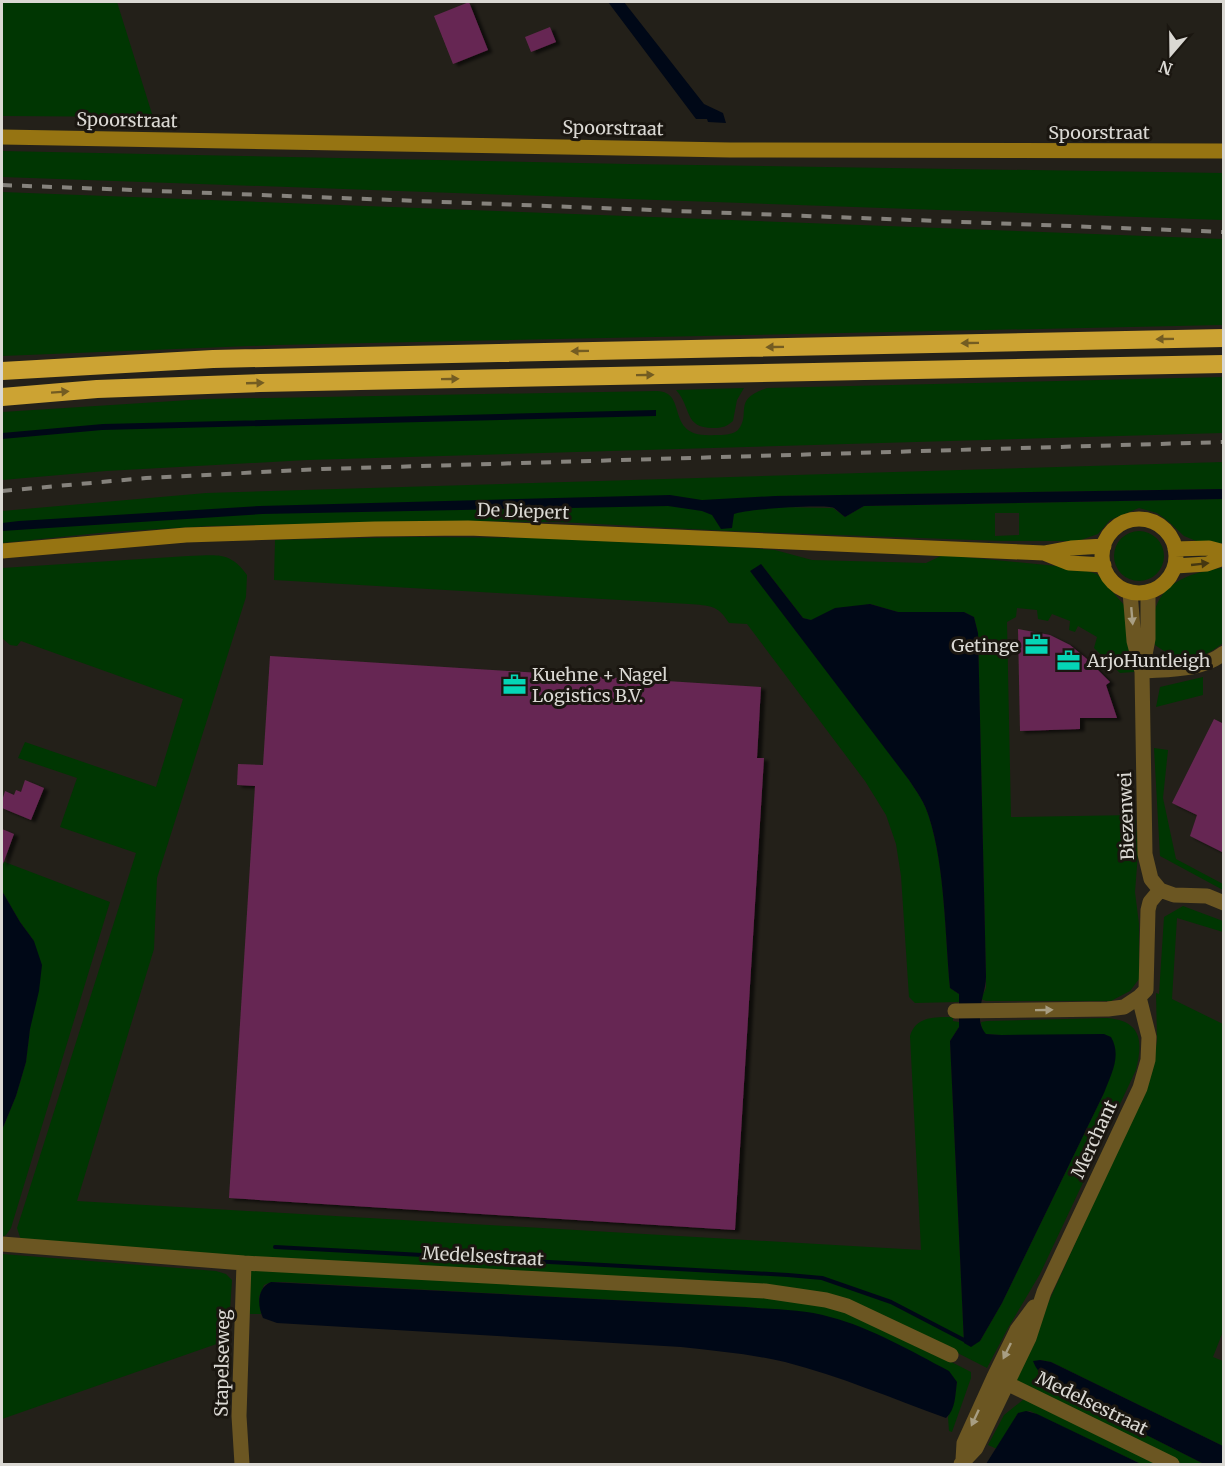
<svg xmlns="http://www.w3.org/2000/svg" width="1225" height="1466" viewBox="0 0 1225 1466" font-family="Merriweather,serif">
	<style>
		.green { fill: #003602; fill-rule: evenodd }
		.water { fill: #000817 }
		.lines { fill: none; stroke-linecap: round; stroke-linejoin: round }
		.stream { stroke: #000817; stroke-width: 4 }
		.building { fill: #662752; filter: url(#shadow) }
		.street { stroke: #6b5622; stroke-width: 15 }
		.secondary { stroke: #967412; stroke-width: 15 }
		.highway { stroke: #cca333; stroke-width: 18 }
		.rail { stroke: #85827c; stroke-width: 4; stroke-dasharray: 10 10; stroke-linecap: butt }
		.oneway { fill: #735c22 }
		.oneway2 { fill: #453711 }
		.oneway3 { fill: #a89e83 }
		.labels { text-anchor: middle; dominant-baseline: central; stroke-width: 6; stroke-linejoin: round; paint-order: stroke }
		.street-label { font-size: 18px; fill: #dad8d3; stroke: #1a1610 }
		.poi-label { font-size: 18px; fill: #dad8d3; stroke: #1a1610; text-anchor: start }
	</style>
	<defs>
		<filter id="shadow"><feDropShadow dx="4.5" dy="2.5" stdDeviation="1.5" flood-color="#0009"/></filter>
	</defs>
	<rect width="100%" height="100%" fill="#232019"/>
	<path class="green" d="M2,2h115l36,115 -151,-1z
		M2,151l626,13 595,9v47l-1221,-43z
		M2,192l1221,47v86l-946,20 -275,11z
		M1223,377v56l-916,27 -201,11 -104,9v-68l203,-13 452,-8c33,1 5,48 58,44 8,0 17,0 23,-5 14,-17 -7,-30 29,-42z
		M744,388l-7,12 -4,21c-6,5 -10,7 -18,7 -32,1 -23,-21 -39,-38z
		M1223,462v27l-447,7 -1,11 58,1 12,9 19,-11 359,-7v44h-22l-17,-7 -16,-15 -11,-8 -18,-5 -29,12 -12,14 -20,7h-76l-272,-10 -171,-9 -92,-1 -257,5 -101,6 -107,11v-32l204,-18zM995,513h24v22l-24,1z
		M1114 556a25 25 0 1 1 50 0a25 25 0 1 1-50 0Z
		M413,537l129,1 208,10 25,2 37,10 114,3 17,-8 134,13 20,6 27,31 10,67 -14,1 -26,-25 3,-11 -19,-11 -3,6 -6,-2 1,-9 -18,-7 -4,7 -10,-2 -1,-9 -20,-2 -1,9 -9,5 4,195 124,-2 3,38 -3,39 4,32v55l-9,12 -19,10h-125l-5,-2 5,-11v-11l-8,-344 -4,-16 -10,-5h-66l-28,-8 -59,16 -8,-2 -42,-54 148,216c8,12 16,23 20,37 16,50 16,118 21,171l9,6v8l-44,1 -6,-6 -8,-121 -5,-32 -10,-29 -21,-34 -118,-157 -18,-1c-12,-19 -19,-17 -40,-19l-415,-24 1,-40z
		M188,556c28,0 41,-6 59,19l-1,22 -89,281 -3,71 -77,252 844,49 -11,-214c6,-20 25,-19 43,-19v4l6,1v5l-9,14 14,302 16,-2 22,-38 102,-210 -103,-58 -16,-1 -3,-4 -1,-8 6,-1 120,-3c35,3 36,23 29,52l-96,204 -32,54 -21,40 -102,-52 -35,-14 -829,-62 -4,-12 2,-6 117,-369 -76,-26 17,-49 -59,-20 7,-16 131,45 27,-88 -162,-58 -4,5 -7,-1 -8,-7v-70z
		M1223,568v75c-24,19 -43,20 -68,2 -1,-13 -4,-29 3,-43 12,-24 41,-31 65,-34z
		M1203,677v18l-47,12 4,-20z
		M1154,748l14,2 -5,48 13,61 47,25v6l-63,-34z
		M2,861l108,41 -99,326 -5,7 -4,2v-107l14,-34 10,-34 4,-33 4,-88 -14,-19 -18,-31z
		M1183,906l40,15v11l-46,-14 -5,81 51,25 1,305 -11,28 10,4v85l-172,-84 -11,-2 13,24 18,9 2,5 131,66h-21l-167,-83 10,-29 126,-279 5,-33 -1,-47 3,1 5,-77z
		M2,1254l214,17 10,3 6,6 -4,60 -226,79z
		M253,1268l518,28 54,9 50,18 96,49v6l-19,54 -3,-1 -1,-14 6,-14 3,-21 -32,-23 -85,-39 -29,-7 -65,-6 -463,-25h-12l-7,3 -5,12 2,17h-16l2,-35z
		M1024,1399l136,65h-19l-111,-53 -12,2 -21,36 -9,-4 16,-30z"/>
	<path class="water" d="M608,2h16l80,102 19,9 3,10 -18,-1 -1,-3h-11z
		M656,410v6l-554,14 -100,9v-6l101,-9z
		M1224,489l-1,10 -359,7 -19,11c-3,-2 -8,-7 -11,-9 -10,-4 -89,1 -100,6l-2,14 -11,1 -9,-14 -10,-4 -34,-5 -406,8 -260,17v-8l17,-2 241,-15 410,-11 32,5 73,-4z
		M761,564l42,54 8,2 24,-12 35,-4 28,8h66l10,5 4,16 8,344c0,17 -14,41 0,57l15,1 103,-1 7,3c11,19 0,37 -7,56l-102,210 -22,38 -9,6 -7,-4 -14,-302 9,-14v-33l-9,-6c-5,-53 -5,-121 -21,-171 -4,-14 -12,-25 -20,-37l-159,-209z
		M2,891l18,31 14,19 8,24 -3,26 -9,38 -4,33 -10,34 -14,34z
		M271,1282l475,25c28,3 57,2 84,10 40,10 83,35 119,54l8,11c-2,13 -1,27 -11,36 -53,-19 -106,-42 -161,-56 -34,-8 -69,-11 -104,-15l-404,-24 -14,-5c-6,-13 -6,-30 8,-36z
		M1040,1360l11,2 172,84v18h-19l-131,-66 -2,-5c-15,-8 -32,-15 -38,-32z
		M1026,1411l11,3 104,50h-155l32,-51z"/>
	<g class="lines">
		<path class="stream" d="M275,1247l513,28 34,3 69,24 73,38"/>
	</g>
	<path class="building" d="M469,2l19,48 -35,14 -19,-48z
		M550,27l6,15 -25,10 -6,-15z
		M1018,629l32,6 20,10 17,14 23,23 -4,3 11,33h-37v11l-60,2z
		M270,656l491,31 -4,71h7l-29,472 -506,-32 26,-412 -18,-1 1,-21 25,1z
		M1214,719l10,5v129l-34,-17 7,-21 -25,-12z
		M25,780l19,8 -13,32 -29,-12v-7l3,-10 9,4 2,-5 5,2z
		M2,829l12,5 -11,30h-1z"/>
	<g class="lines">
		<path class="street" d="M1130,592l4,49 8,30 3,183 6,25 9,11 14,5 33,1 17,7
			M1143,665l5,-26v-47
			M1142,671c28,-2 59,0 82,-18
			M955,1011l153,-2 16,-2 15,-10
			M2,1244l242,19 521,28 61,9 21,6 104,49
			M994,1377l178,87
			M963,1460l1,-17 30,-66 23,-47 17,-23
			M242,1464l-3,-48 5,-153
			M961,1464l15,-16 53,-110 15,-46 96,-204 8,-28 1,-23 -10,-40 7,-7 2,-80 2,-8 10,-12"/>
		<path class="secondary" d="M2,137l728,13 494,1
			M1102 556a37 37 0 1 1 74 0a37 37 0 1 1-74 0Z
			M1175,549l34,-1 15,4
			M2,551l184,-16 189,-6 93,-1 576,25 27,-5 33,-2
			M1044,553l25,10 35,2
			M1175,566l32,-2 17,-6"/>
		<path class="highway" d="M2,371l211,-12 1011,-21
			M2,397l95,-8 163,-6 964,-19"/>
		<path class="rail" d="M2,185l1222,47
			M2,491l144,-13 176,-9 902,-27"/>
	</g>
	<defs><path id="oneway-solid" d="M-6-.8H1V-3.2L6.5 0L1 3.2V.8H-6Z" transform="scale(1.5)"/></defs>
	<g class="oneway">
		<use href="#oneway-solid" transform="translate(1165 339) rotate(179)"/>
		<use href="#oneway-solid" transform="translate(970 343) rotate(179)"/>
		<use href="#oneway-solid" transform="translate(775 347) rotate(179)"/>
		<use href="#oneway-solid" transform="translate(580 351) rotate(179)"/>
		<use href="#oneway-solid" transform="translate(645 375) rotate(-1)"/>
		<use href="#oneway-solid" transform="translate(450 379) rotate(-1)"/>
		<use href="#oneway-solid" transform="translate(255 383) rotate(-2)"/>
		<use href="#oneway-solid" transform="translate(60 392) rotate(-4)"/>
	</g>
	<use class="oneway2" href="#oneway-solid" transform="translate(1200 564) rotate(-6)"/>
	<g class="oneway3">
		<use href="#oneway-solid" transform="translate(1132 616) rotate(85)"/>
		<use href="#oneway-solid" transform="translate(1044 1010) rotate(-1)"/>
		<use href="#oneway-solid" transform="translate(1007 1351) rotate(116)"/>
		<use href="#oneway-solid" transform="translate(975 1418) rotate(115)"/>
	</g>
	<defs>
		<symbol id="office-bare" viewBox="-9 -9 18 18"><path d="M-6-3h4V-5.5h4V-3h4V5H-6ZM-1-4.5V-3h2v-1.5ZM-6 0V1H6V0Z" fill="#05d5b6" stroke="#1a1610" stroke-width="2.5" paint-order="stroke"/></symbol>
	</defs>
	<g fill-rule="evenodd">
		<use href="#office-bare" x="1020" y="628" width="33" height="33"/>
		<use href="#office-bare" x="1052" y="644" width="33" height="33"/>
		<use href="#office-bare" x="498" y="668" width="33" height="33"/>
	</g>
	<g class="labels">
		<g class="street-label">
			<text transform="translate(127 120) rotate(1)">Spoorstraat</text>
			<text transform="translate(613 128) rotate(1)">Spoorstraat</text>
			<text x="1099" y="132">Spoorstraat</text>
			<text transform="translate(523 511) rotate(2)">De Diepert</text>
			<text transform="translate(1126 816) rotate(-92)">Biezenwei</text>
			<text transform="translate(1094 1139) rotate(-65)">Merchant</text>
			<text transform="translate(483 1256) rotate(3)">Medelsestraat</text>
			<text transform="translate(222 1363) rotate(-89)">Stapelseweg</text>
			<text transform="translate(1092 1403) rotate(26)">Medelsestraat</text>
		</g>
		<g class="poi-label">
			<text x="1019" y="645" text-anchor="end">Getinge</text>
			<text x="1087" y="660">ArjoHuntleigh</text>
			<text x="532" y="674">Kuehne + Nagel<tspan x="532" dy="21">Logistics B.V.</tspan></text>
		</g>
	</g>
	<rect width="1225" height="1466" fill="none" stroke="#dad8d3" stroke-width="6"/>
	<g transform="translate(1171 54) rotate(200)" stroke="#1a1610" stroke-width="4.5" paint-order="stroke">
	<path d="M0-4.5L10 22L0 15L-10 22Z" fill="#dad8d3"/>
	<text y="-9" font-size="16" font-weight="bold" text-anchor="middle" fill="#dad8d3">N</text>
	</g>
</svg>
